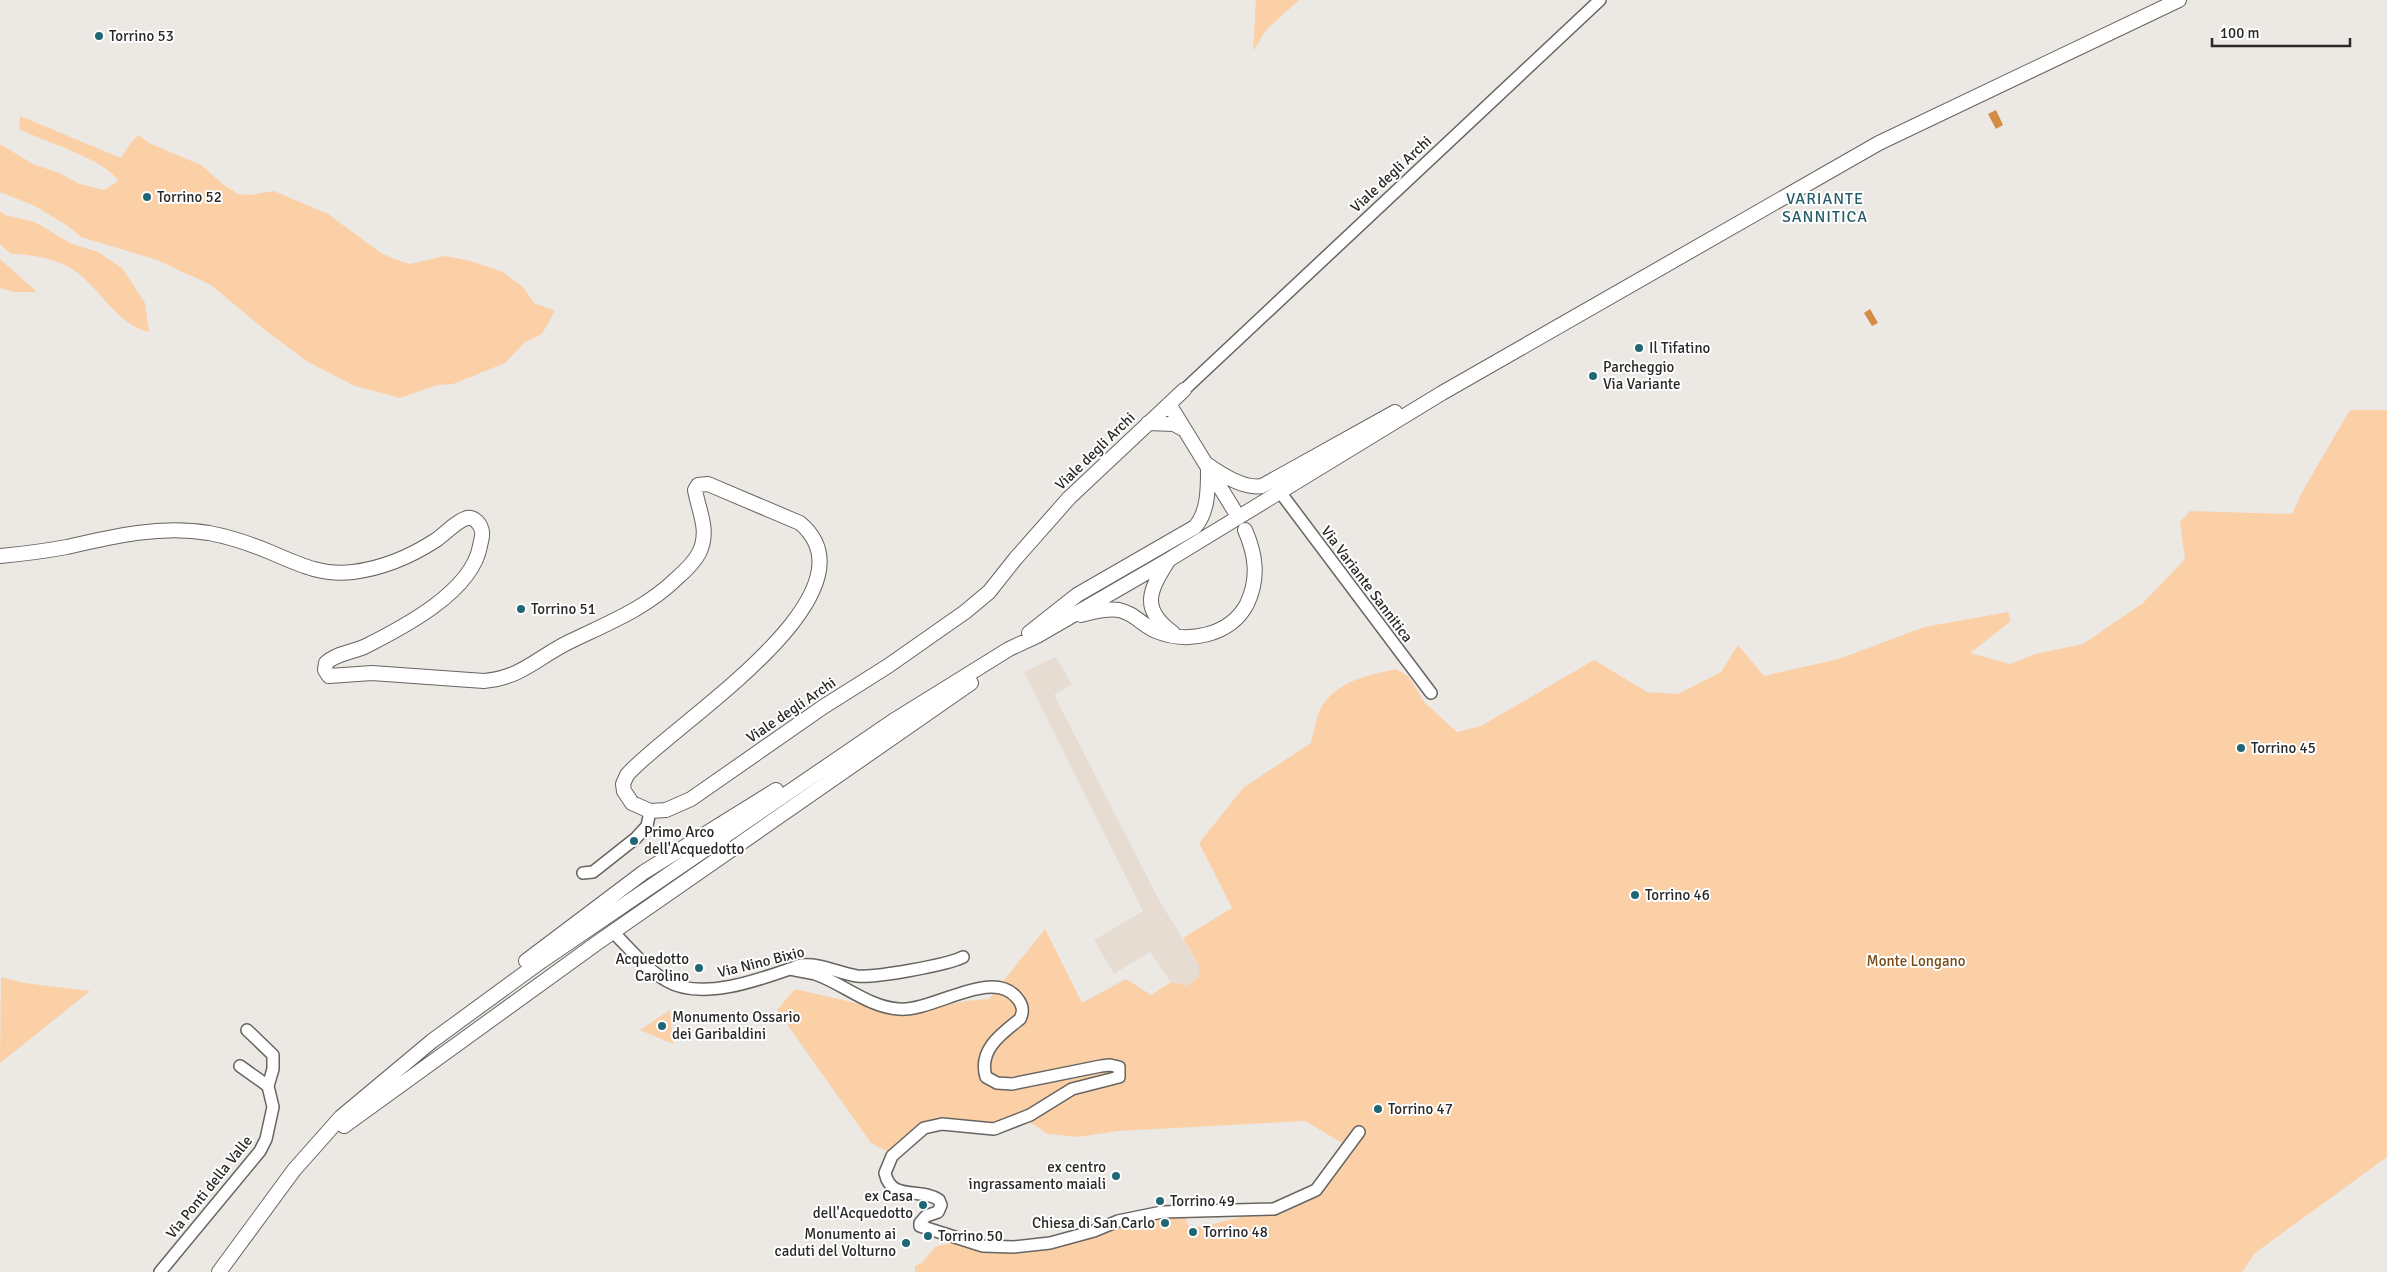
<svg xmlns="http://www.w3.org/2000/svg" width="2387" height="1272" viewBox="0 0 2387 1272" font-family="Signika,sans-serif">
	<style>
		.built { fill: #e7dcd2 }
		.green { fill: #fbd0a7 }
		.water { fill: #d38c42 }
		.lines { fill: none; stroke-linecap: round; stroke-linejoin: round }
		.minor-casing { stroke: #686460; stroke-width: 14 }
		.major-casing { stroke: #686460; stroke-width: 16 }
		.minor { stroke: #fff; stroke-width: 11 }
		.major { stroke: #fff; stroke-width: 14 }
		.poi-dot { fill: #206776; stroke: #fff; stroke-width: 2 }
		.labels { text-anchor: middle; dominant-baseline: central; stroke-width: 4; stroke-linejoin: round; paint-order: stroke }
		.poi-label { font-size: 15px; fill: #2b2927; stroke: #fff; text-anchor: start }
		.street-label { font-size: 15px; fill: #2b2927; stroke: #fff }
		.park-label { font-size: 15px; fill: #794a13; stroke: #fff }
		.neighbourhood-label { font-size: 16px; letter-spacing: 1px; fill: #275d69; stroke: #fff }
	</style>
	<rect width="100%" height="100%" fill="#ece8e4"/>
	<path class="built" d="M1056,657l16,27 -18,11 106,207 39,63v12l-13,9 -15,-4 -21,-30 -36,22 -20,-34 49,-29 -119,-239z"/>
	<path class="green" d="M1256,0h43l-32,29 -14,22z
		M20,116l101,42 9,-14 8,-9 11,8 52,22 23,20 14,9 12,1 24,-4 54,23 53,39 16,7 13,4 35,-8 26,5 32,11 21,16 10,15 21,8 -13,23 -18,9 -19,20 -52,21 -16,1 -37,13 -45,-12 -47,-24 -43,-32 -54,-45 -54,-25 -76,-23 -13,-11 -33,-20 -35,-14v-48l33,20 26,9 21,11 24,6 14,-9c-11,-21 -75,-40 -99,-52z
		M0,211l5,4 30,7 35,21 28,9 25,17 22,34 4,29c-33,-8 -48,-43 -74,-61 -17,-12 -44,-17 -64,-17l-11,-10z
		M0,259l37,33h-23l-14,-4z
		M2350,410h37v747l-132,96 -13,19h-1327v-6l7,-3 14,-17 24,-4 58,9 122,-32 45,-4 4,13 16,-2 94,-24 32,-23 23,-29 -49,-29 -187,10 -40,6 -30,-3 -28,-18 -20,9 -77,-1 -35,28 -17,-9 -94,-133 18,-21 108,25 63,-13 23,-2 56,-70 37,74 44,-24 25,16 20,-13 15,4 13,-9v-12l-16,-27 49,-30 -33,-65 45,-56 67,-44c2,-9 4,-19 7,-28 11,-32 49,-40 78,-46l13,8 16,26 32,29 24,-6 113,-66 53,32 31,2 43,-22 17,-27 26,31 75,-17 85,-32 84,-15 3,9 -41,32 40,11 25,-10 48,-10 60,-41 42,-44 -5,-37 10,-11 102,3 10,-22z
		M1,977l23,6 66,8 -90,72z
		M670,1010l3,34 -33,-14z"/>
	<path class="water" d="M1996,110l7,15 -7,4 -8,-15z
		M1870,309l8,14 -6,3 -8,-13z"/>
	<g class="lines">
		<defs>
			<path id="minor" d="M1184,390l416,-390
				M1280,492l151,201
				M583,873l10,-1 43,-34 11,-12 3,-15
				M613,932c17,17 33,37 54,49 36,21 97,-3 134,-16 20,-2 37,8 56,11 18,2 90,-11 106,-19
				M789,969c9,2 18,3 26,5 29,10 53,33 84,35 34,3 93,-42 118,-11 6,7 7,13 3,21 -19,15 -42,31 -34,58l11,6 15,1 89,-18 9,-1 9,2v10l-47,12 -42,26 -36,14 -52,-5 -18,4 -32,28 -7,17c6,29 36,14 54,27l2,5 -3,7 -12,4 -6,7v3l63,20 31,1 36,-4 44,-12 24,-10 44,-9 112,-3 42,-19 43,-58
				M240,1066l28,20
				M160,1272l100,-121 6,-12 7,-32 -5,-21 5,-17v-14l-26,-25"/>
			<path id="major" d="M1169,404l65,106
				M1148,423l26,1 11,6
				M1208,465c14,10 37,24 54,21l133,-74
				M0,556c22,-2 45,-5 67,-9 47,-11 94,-22 142,-14 21,4 42,11 61,19 28,12 52,24 83,20 31,-4 57,-15 83,-32 9,-6 20,-19 31,-22 6,-1 12,4 14,10 3,6 0,12 -1,18 -8,46 -78,82 -116,101 -12,5 -29,7 -38,16l-1,7 4,6 43,-3 112,8c37,-3 54,-24 85,-39 39,-19 76,-33 107,-63 8,-7 18,-16 23,-26 11,-22 0,-41 -4,-63l3,-5 10,-1 92,39c85,72 -133,205 -173,252l-4,9 1,7 8,12 18,8 16,-1 25,-11 132,-92 65,-41 77,-54 24,-20 27,-34 53,-60 115,-108
				M1168,561c-19,30 -28,48 5,72
				M1081,615c12,-3 25,-7 38,-5 15,3 23,15 37,21 31,13 74,5 91,-27 12,-26 9,-49 -2,-74
				M1029,633l48,-38 118,-68c14,-16 13,-41 13,-62
				M526,961l118,-89 132,-82
				M344,1126l253,-183 374,-260
				M219,1272l75,-102 47,-53 91,-76 104,-76 357,-244 116,-72 28,-13 133,-77 272,-166 437,-250 300,-143"/>
		</defs>
		<use href="#minor" class="minor-casing"/>
		<use href="#major" class="major-casing"/>
		<use href="#minor" class="minor"/>
		<use href="#major" class="major"/>
	</g>
	<g class="poi-dot">
		<circle cx="99" cy="36" r="5"/>
		<circle cx="147" cy="197" r="5"/>
		<circle cx="1639" cy="348" r="5"/>
		<circle cx="1593" cy="376" r="5"/>
		<circle cx="521" cy="609" r="5"/>
		<circle cx="2241" cy="748" r="5"/>
		<circle cx="634" cy="841" r="5"/>
		<circle cx="1635" cy="895" r="5"/>
		<circle cx="699" cy="968" r="5"/>
		<circle cx="662" cy="1026" r="5"/>
		<circle cx="1378" cy="1109" r="5"/>
		<circle cx="1116" cy="1176" r="5"/>
		<circle cx="1160" cy="1201" r="5"/>
		<circle cx="923" cy="1205" r="5"/>
		<circle cx="1165" cy="1223" r="5"/>
		<circle cx="1193" cy="1232" r="5"/>
		<circle cx="928" cy="1236" r="5"/>
		<circle cx="906" cy="1243" r="5"/>
	</g>
	<g class="labels">
		<g class="poi-label">
			<text x="109" y="36">Torrino 53</text>
			<text x="157" y="197">Torrino 52</text>
			<text x="1649" y="348">Il Tifatino</text>
			<text x="1603" y="367">Parcheggio<tspan x="1603" dy="17">Via Variante</tspan></text>
			<text x="531" y="609">Torrino 51</text>
			<text x="2251" y="748">Torrino 45</text>
			<text x="644" y="832">Primo Arco<tspan x="644" dy="17">dell'Acquedotto</tspan></text>
			<text x="1645" y="895">Torrino 46</text>
			<text x="689" y="959" text-anchor="end">Acquedotto<tspan x="689" dy="17">Carolino</tspan></text>
			<text x="672" y="1017">Monumento Ossario<tspan x="672" dy="17">dei Garibaldini</tspan></text>
			<text x="1388" y="1109">Torrino 47</text>
			<text x="1106" y="1167" text-anchor="end">ex centro<tspan x="1106" dy="17">ingrassamento maiali</tspan></text>
			<text x="913" y="1196" text-anchor="end">ex Casa<tspan x="913" dy="17">dell'Acquedotto</tspan></text>
			<text x="1170" y="1201">Torrino 49</text>
			<text x="1155" y="1223" text-anchor="end">Chiesa di San Carlo</text>
			<text x="1203" y="1232">Torrino 48</text>
			<text x="896" y="1234" text-anchor="end">Monumento ai<tspan x="896" dy="17">caduti del Volturno</tspan></text>
			<text x="938" y="1236">Torrino 50</text>
		</g>
		<g class="street-label">
			<text transform="translate(1391 174) rotate(-43)">Viale degli Archi</text>
			<text transform="translate(1095 451) rotate(-44)">Viale degli Archi</text>
			<text transform="translate(1367 584) rotate(53)">Via Variante Sannitica</text>
			<text transform="translate(791 710) rotate(-34)">Viale degli Archi</text>
			<text transform="translate(761 962) rotate(-14)">Via Nino Bixio</text>
			<text transform="translate(209 1187) rotate(-51)">Via Ponti della Valle</text>
		</g>
		<g class="park-label">
			<text x="1916" y="961">Monte Longano</text>
		</g>
		<g class="neighbourhood-label">
			<text x="1825" y="199">VARIANTE<tspan x="1825" dy="18">SANNITICA</tspan></text>
		</g>
	</g>
	<path d="M2212 38v8h138v-8" fill="none" stroke="#2b2927" stroke-width="2.5"/>
	<text x="2220" y="38" font-size="15" fill="#2b2927" stroke="#ffffff" stroke-width="4" paint-order="stroke">100 m</text>
</svg>
